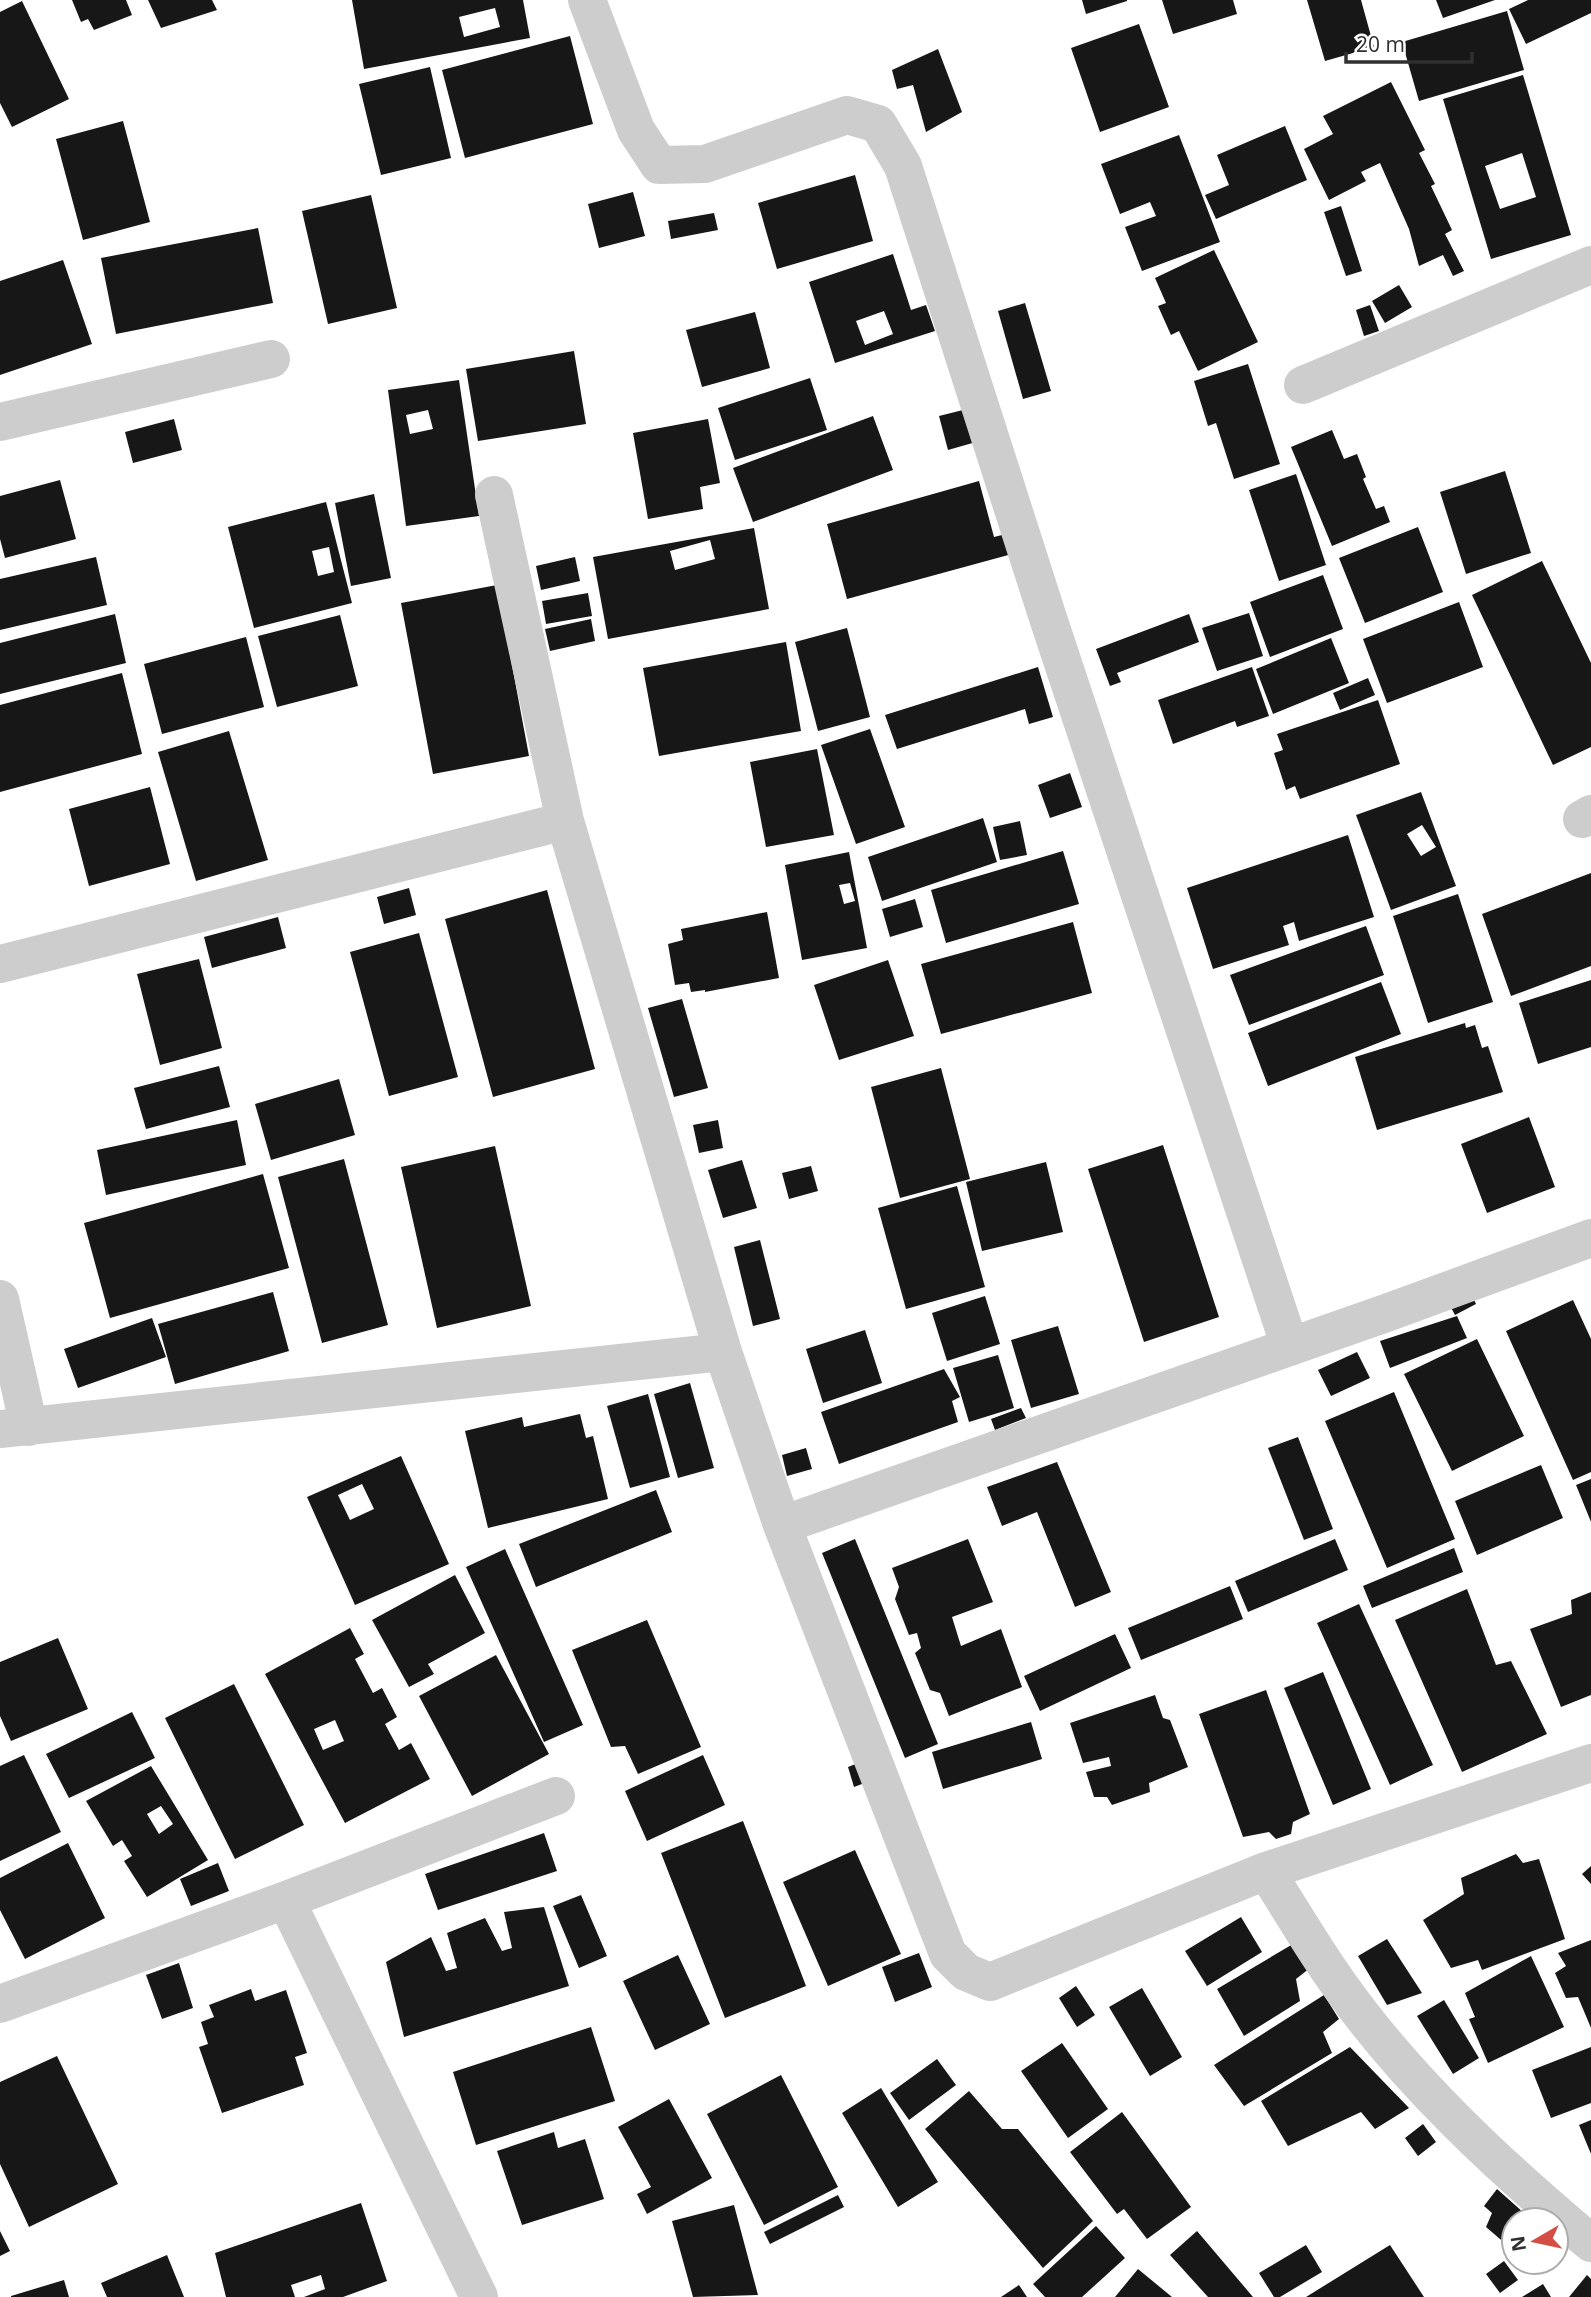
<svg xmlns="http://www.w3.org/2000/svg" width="1591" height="2297" viewBox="0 0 1591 2297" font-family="'Open Sans',sans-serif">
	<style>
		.building { fill: #171717; fill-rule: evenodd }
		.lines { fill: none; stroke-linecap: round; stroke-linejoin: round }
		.minor { stroke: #cdcdcd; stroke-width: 38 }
	</style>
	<rect width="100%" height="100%" fill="#fff"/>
	<path class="building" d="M72,0h54l6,15 -38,15 -6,-11 -7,3z
		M148,0h64l5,10 -56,18z
		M352,0h171l7,38 -166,31zM495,8l5,19 -36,10 -5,-20z
		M1082,0h45v1l-41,13z
		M1162,0h71l4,14 -64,20z
		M1307,0h54l13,47 -49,14z
		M1436,0h59l-52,18z
		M1528,0h63v13l-65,31 -17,-35z
		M22,1l47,98 -57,28 -12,-24v-91z
		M1507,11l17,59 -105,31 -17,-59z
		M1139,24l30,83 -69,25 -29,-84z
		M570,36l23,88 -128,34 -23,-88z
		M938,49l24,63 -36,20 -13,-47 -16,4 -5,-19z
		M430,67l21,91 -70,17 -22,-91z
		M1523,75l48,160 -80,24 -48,-160zM1522,153l14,44 -36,12 -15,-43z
		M1391,82l34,68 -6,3 16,31 -4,2 21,44 -7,4 19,37 -11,5 -10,-21 -24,11 -10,-37 -29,-66 -19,9 5,9 -37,19 -25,-51 29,-15 -10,-18z
		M123,121l27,101 -67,18 -27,-101z
		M1285,126l22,54 -91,39 -11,-24 24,-10 -12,-30z
		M1179,135l41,107 -78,29 -17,-44 31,-11 -6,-14 -30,12 -19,-50z
		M855,175l18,66 -96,28 -19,-66z
		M633,192l12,44 -46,12 -11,-44z
		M371,195l26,113 -69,16 -26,-113z
		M1341,206l21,65 -16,5 -22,-64z
		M714,213l4,17 -47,9 -3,-18z
		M258,228l15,75 -157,31 -15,-76z
		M1214,250l44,92 -60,29 -19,-40 -8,4 -13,-29 8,-3 -11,-25z
		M893,254l18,56 15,-5 9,26 -100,32 -26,-81zM884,311l9,23 -28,11 -9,-24z
		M63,260l29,84 -92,31v-94z
		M1399,285l13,22 -27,16 -13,-22z
		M1025,303l26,88 -28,8 -25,-88z
		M1370,305l9,26 -15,5 -8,-26z
		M755,312l15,56 -68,19 -16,-57z
		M574,351l12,73 -108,17 -12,-72z
		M1248,364l32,100 -46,15 -18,-56 -8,3 -14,-45z
		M810,378l17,52 -92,30 -17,-52z
		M459,380l20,136 -73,10 -18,-136zM428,410l5,19 -23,5 -4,-19z
		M967,409l9,33 -28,8 -9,-34z
		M873,416l20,54 -140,52 -20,-54z
		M174,419l8,31 -49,13 -8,-31z
		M708,419l12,64 -20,4 3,22 -55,10 -15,-86z
		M1332,430l12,29 13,-5 9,23 -3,2 13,30 8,-3 6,16 -58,24 -41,-99z
		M1505,471l26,82 -65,21 -26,-82z
		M1296,474l30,91 -47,16 -30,-91z
		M60,480l16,59 -71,19 -5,-19v-43z
		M979,481l15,56 12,-3 6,20 -165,45 -20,-75z
		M374,494l17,84 -40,8 -16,-83z
		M326,502l26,101 -98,25 -26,-101zM329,547l5,25 -16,4 -6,-25z
		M1418,527l25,65 -78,31 -26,-65z
		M754,528l15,81 -161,30 -15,-82zM710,540l5,19 -40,11 -5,-19z
		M96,557l11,48 -107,25v-51z
		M575,557l5,24 -39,9 -5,-24z
		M1542,561l49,102v84l-38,18 -81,-170z
		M1323,575l20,54 -73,28 -20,-55z
		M497,585l32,171 -96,18 -32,-171z
		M588,593l4,23 -46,8 -4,-23z
		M1459,602l24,65 -96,36 -24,-64z
		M1249,613l14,43 -46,15 -15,-43z
		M115,614l11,49 -126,31v-51z
		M1189,614l10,28 -82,31 4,9 -11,4 -14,-37z
		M340,615l18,71 -81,21 -19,-71z
		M591,619l4,22 -45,10 -5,-22z
		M847,628l23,89 -52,14 -23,-89z
		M246,637l18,70 -102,27 -18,-70z
		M1331,638l18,45 -76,31 -17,-45z
		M786,642l15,89 -142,25 -16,-88z
		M1038,667l15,50 -24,7 -4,-15 -128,40 -12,-34z
		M1252,667l17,49 -32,11 -2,-6 -62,23 -15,-44z
		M122,673l20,81 -142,38v-87z
		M1368,678l7,17 -35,15 -7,-17z
		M1378,700l22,64 -100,35 -5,-13 -9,4 -12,-37 9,-3 -6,-16z
		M870,729l35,98 -49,17 -35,-99z
		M229,731l39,129 -72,21 -38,-129z
		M817,749l17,86 -68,12 -16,-85z
		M1070,773l12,34 -32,11 -12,-33z
		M150,787l20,77 -81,22 -20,-77z
		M1421,792l35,94 -65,24 -35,-95zM1422,825l14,22 -15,9 -14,-22z
		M983,818l14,44 -115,39 -14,-44z
		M1020,821l7,34 -27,5 -7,-33z
		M1348,835l26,82 -75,24 -5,-19 -11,4 6,19 -76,24 -26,-81z
		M1063,851l16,53 -133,39 -15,-53z
		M849,852l18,96 -65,12 -17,-95zM850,883l5,18 -11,3 -5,-19z
		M1591,873v93l-80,30 -29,-82z
		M409,888l7,27 -32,9 -7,-27z
		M547,890l48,179 -102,28 -48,-178z
		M1458,894l35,108 -65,21 -35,-107z
		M915,899l8,28 -33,10 -8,-28z
		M767,912l12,66 -74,14v-2l-14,2 -2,-9 -14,2 -7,-41 15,-4 -2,-11z
		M278,917l8,31 -74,20 -8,-31z
		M1073,922l19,71 -151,41 -20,-70z
		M1366,926l18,49 -135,50 -19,-50z
		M419,933l39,144 -69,19 -39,-144z
		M199,959l23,89 -62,17 -23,-91z
		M888,960l26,76 -75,24 -25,-75z
		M1591,980v67l-53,17 -19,-61z
		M1381,982l20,52 -133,52 -20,-53z
		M682,999l26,89 -34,9 -26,-89z
		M1465,1023l1,5 9,-3 7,23 6,-2 15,46 -126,38 -22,-73z
		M219,1066l11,41 -84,22 -12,-41z
		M941,1068l29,111 -70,19 -29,-111z
		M339,1079l16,56 -84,25 -16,-56z
		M1529,1117l26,70 -68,26 -26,-69z
		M237,1120l9,45 -140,30 -9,-45z
		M718,1120l5,28 -24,5 -6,-28z
		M1163,1145l56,172 -75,25 -56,-173z
		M495,1146l36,160 -94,22 -36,-161z
		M344,1159l44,166 -66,18 -44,-166z
		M742,1160l15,48 -34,10 -15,-48z
		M1046,1162l17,70 -81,19 -16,-69z
		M811,1166l7,25 -29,8 -7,-26z
		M263,1174l26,94 -179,50 -26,-95z
		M957,1186l28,101 -79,22 -28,-101z
		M760,1240l20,79 -27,7 -19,-79z
		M1469,1289l7,15 -21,11 -8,-15z
		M273,1292l16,59 -114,33 -17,-60z
		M985,1296l15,48 -53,17 -15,-48z
		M1573,1300l18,39v133l-18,8 -67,-149z
		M1457,1316l10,22 -77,30 -10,-27z
		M152,1318l14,39 -88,31 -14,-39z
		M1058,1326l21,68 -48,14 -20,-68z
		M865,1330l17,53 -59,20 -17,-54z
		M1477,1339l47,97 -72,35 -48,-97z
		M1357,1352l13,26 -39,18 -13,-26z
		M998,1355l16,53 -45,14 -16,-54z
		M944,1369l16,28 -8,4 6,21 -119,42 -18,-52z
		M690,1383l24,85 -36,10 -24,-84z
		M1394,1392l61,147 -68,29 -62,-147z
		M648,1394l22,83 -40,11 -23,-82z
		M1021,1408l5,10 -31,12 -4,-11z
		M580,1414l6,24 7,-2 15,63 -120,29 -23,-97 57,-14 2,10z
		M1298,1437l35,92 -29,11 -36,-92z
		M806,1448l6,21 -25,7 -5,-21z
		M401,1456l48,108 -94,41 -48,-108zM362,1484l12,25 -24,11 -12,-25z
		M1057,1462l54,130 -36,15 -38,-95 -35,14 -15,-39z
		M1541,1465l22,53 -86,37 -22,-54z
		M1591,1479v43l-15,-37z
		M656,1490l16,42 -136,55 -17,-43z
		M855,1539l83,205 -33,14 -83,-205z
		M968,1539l25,63 -41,15 9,29 40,-17 21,58 -73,29 -9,-23 -10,-3 -15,-37 6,-5 -4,-15 -8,2 -14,-36 4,-12 -7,-19z
		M1335,1539l13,31 -100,42 -13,-31z
		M1454,1548l9,24 -91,36 -9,-22z
		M505,1549l78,176 -39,17 -78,-175z
		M455,1575l30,58 -57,31 6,10 -25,13 -37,-67z
		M1230,1586l13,33 -102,41 -13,-32z
		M1467,1589l29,76 15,-4 36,73 -85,38 -67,-152z
		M1591,1592v103l-30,12 -31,-78 42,-15 -1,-14z
		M1359,1604l74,161 -43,20 -73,-162z
		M647,1620l54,127 -63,27 -13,-28 -14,1 -39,-97z
		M350,1628l14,26 -9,5 18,34 9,-5 15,29 -12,7 14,26 12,-7 19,36 -85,44 -80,-149zM335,1720l9,21 -21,9 -9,-21z
		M1115,1634l16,34 -91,43 -16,-35z
		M58,1638l30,71 -77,32 -11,-25v-54z
		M496,1655l53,99 -77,42 -53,-100z
		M1323,1672l48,117 -38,16 -49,-117z
		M234,1684l70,141 -69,34 -70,-141z
		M1266,1690l44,124 -17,8 -2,12 -15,5 -7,-7 -26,5 -44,-123z
		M1155,1695l8,23 7,2 18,47 -39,16 1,9 -38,13 -5,-8h-13l-8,-25 25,-6 -2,-9 -26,6 -13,-40z
		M132,1712l23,46 -86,40 -23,-44z
		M1031,1722l11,37 -99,30 -11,-37z
		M24,1755l37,77 -61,29v-95z
		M703,1755l22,50 -78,36 -22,-50z
		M863,1761l7,20 -16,6 -6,-20z
		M151,1766l57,94 -61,37 -23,-36 8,-5 -10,-16 -9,6 -27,-45zM161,1806l12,18 -14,10 -12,-20z
		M743,1821l63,165 -81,32 -64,-165z
		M544,1833l13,38 -119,39 -13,-36z
		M68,1843l37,75 -80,41 -25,-49v-32z
		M855,1850l46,104 -73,32 -45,-104z
		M1516,1854l7,9 16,-4 26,80 -83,31 -4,-10 -27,8 -28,-48 41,-26 -3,-16z
		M218,1863l11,28 -38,15 -11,-27z
		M1591,1866v18l-9,-10z
		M581,1895l26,61 -28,12 -26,-62z
		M544,1907l25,79 -165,51 -18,-75 45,-25 15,34 11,-3 -10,-35 38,-15 17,33 10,-3 -8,-36z
		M1241,1917l21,35 -55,34 -22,-35z
		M1387,1939l35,54 -35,12 -29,-49z
		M1591,1940v88l-13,-31 -12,1 -11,-25 11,-7 -8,-13z
		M1298,1941l12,27 -14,11 4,22 -56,35 -27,-47z
		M919,1953l13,34 -37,15 -13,-35z
		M678,1955l32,69 -55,26 -32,-69z
		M1531,1956l33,71 -76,36 -19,-44 6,-2 -10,-24z
		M179,1963l14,45 -31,11 -16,-44z
		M1076,1986l19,29 -18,12 -18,-29z
		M1142,1988l40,69 -32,19 -41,-69z
		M251,1989l4,12 31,-11 21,63 -12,4 9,28 -82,28 -23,-66 9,-3 -7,-22 13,-5 -5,-12z
		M1324,1995l15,24 -16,13 9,21 -88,53 -30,-41z
		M1444,2000l35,58 -26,16 -36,-58z
		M591,2027l24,74 -139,44 -23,-73z
		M1062,2043l46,66 -40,29 -47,-67z
		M1350,2047l59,61 -34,21 -14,-17 -73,34 -27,-45z
		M1591,2047v56l-40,15 -19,-48z
		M57,2056l61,128 -89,43 -29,-63v-82z
		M937,2059l19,26 -47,35 -19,-27z
		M781,2075l57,112 -74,38 -57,-111z
		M881,2088l57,94 -40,25 -56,-94z
		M969,2091l33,38h16l75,92 -50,47 -118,-139z
		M669,2099l43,79 -65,36 -10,-20 14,-7 -33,-60z
		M1122,2112l69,95 -44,32 -23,-30 -7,5 -47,-62z
		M1591,2120v34l-12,-29z
		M1423,2124l13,18 -18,14 -13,-18z
		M554,2132l4,16 27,-9 19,60 -82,26 -25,-74z
		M1497,2189l35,31h-18v31l-28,-24 6,-14 -8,-7z
		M838,2195l6,12 -74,37 -6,-12z
		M361,2203l26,78 -44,16h-39l21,-8 -4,-14 -30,10 4,12h-69l-11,-44z
		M734,2205l24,90 -65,2 -21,-76z
		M1096,2226l29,32 -43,39h-37l-12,-13z
		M0,2231l10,20 -10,5z
		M1197,2231l56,66h-45l-38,-42z
		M1306,2245l16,27 -42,25h-6l-15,-24z
		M1390,2245l34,52h-118z
		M167,2255l17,42h-77l-6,-14z
		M1504,2261l14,19 -18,13 -14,-19z
		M1138,2269l34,28h-57z
		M1587,2275l4,4v18h-22z
		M64,2280l5,17h-58v-1z
		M1543,2284l8,13h-29z
		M1019,2285l8,12h-26z"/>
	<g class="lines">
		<path class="minor" d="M587,0l49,130 23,35 46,-1 142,-49 31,9 25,42 145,452 242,729
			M1303,385l288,-120
			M0,422l271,-63
			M494,495l71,326 158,531 59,173 166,429 18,18 24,10 276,-111 325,-108
			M1582,819l9,-5
			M0,964l565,-143
			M0,1299l29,128
			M0,1429l723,-77
			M782,1525l607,-213 202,-74
			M1266,1871c24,37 46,76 72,112 68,97 162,184 253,260
			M286,1900l193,397
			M0,2004l286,-104 270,-104"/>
	</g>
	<g transform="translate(1535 2241) rotate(261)"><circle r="33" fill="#ffffff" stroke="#acacac" stroke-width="2"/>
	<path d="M0-5L12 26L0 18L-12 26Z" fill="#d34f46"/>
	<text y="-10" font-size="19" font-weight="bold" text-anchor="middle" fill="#303030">N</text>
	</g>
	<path d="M1346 52v10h126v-10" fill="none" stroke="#303030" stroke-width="3.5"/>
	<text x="1356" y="52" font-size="21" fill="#303030" stroke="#ffffff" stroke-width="5" paint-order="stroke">20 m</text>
</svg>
